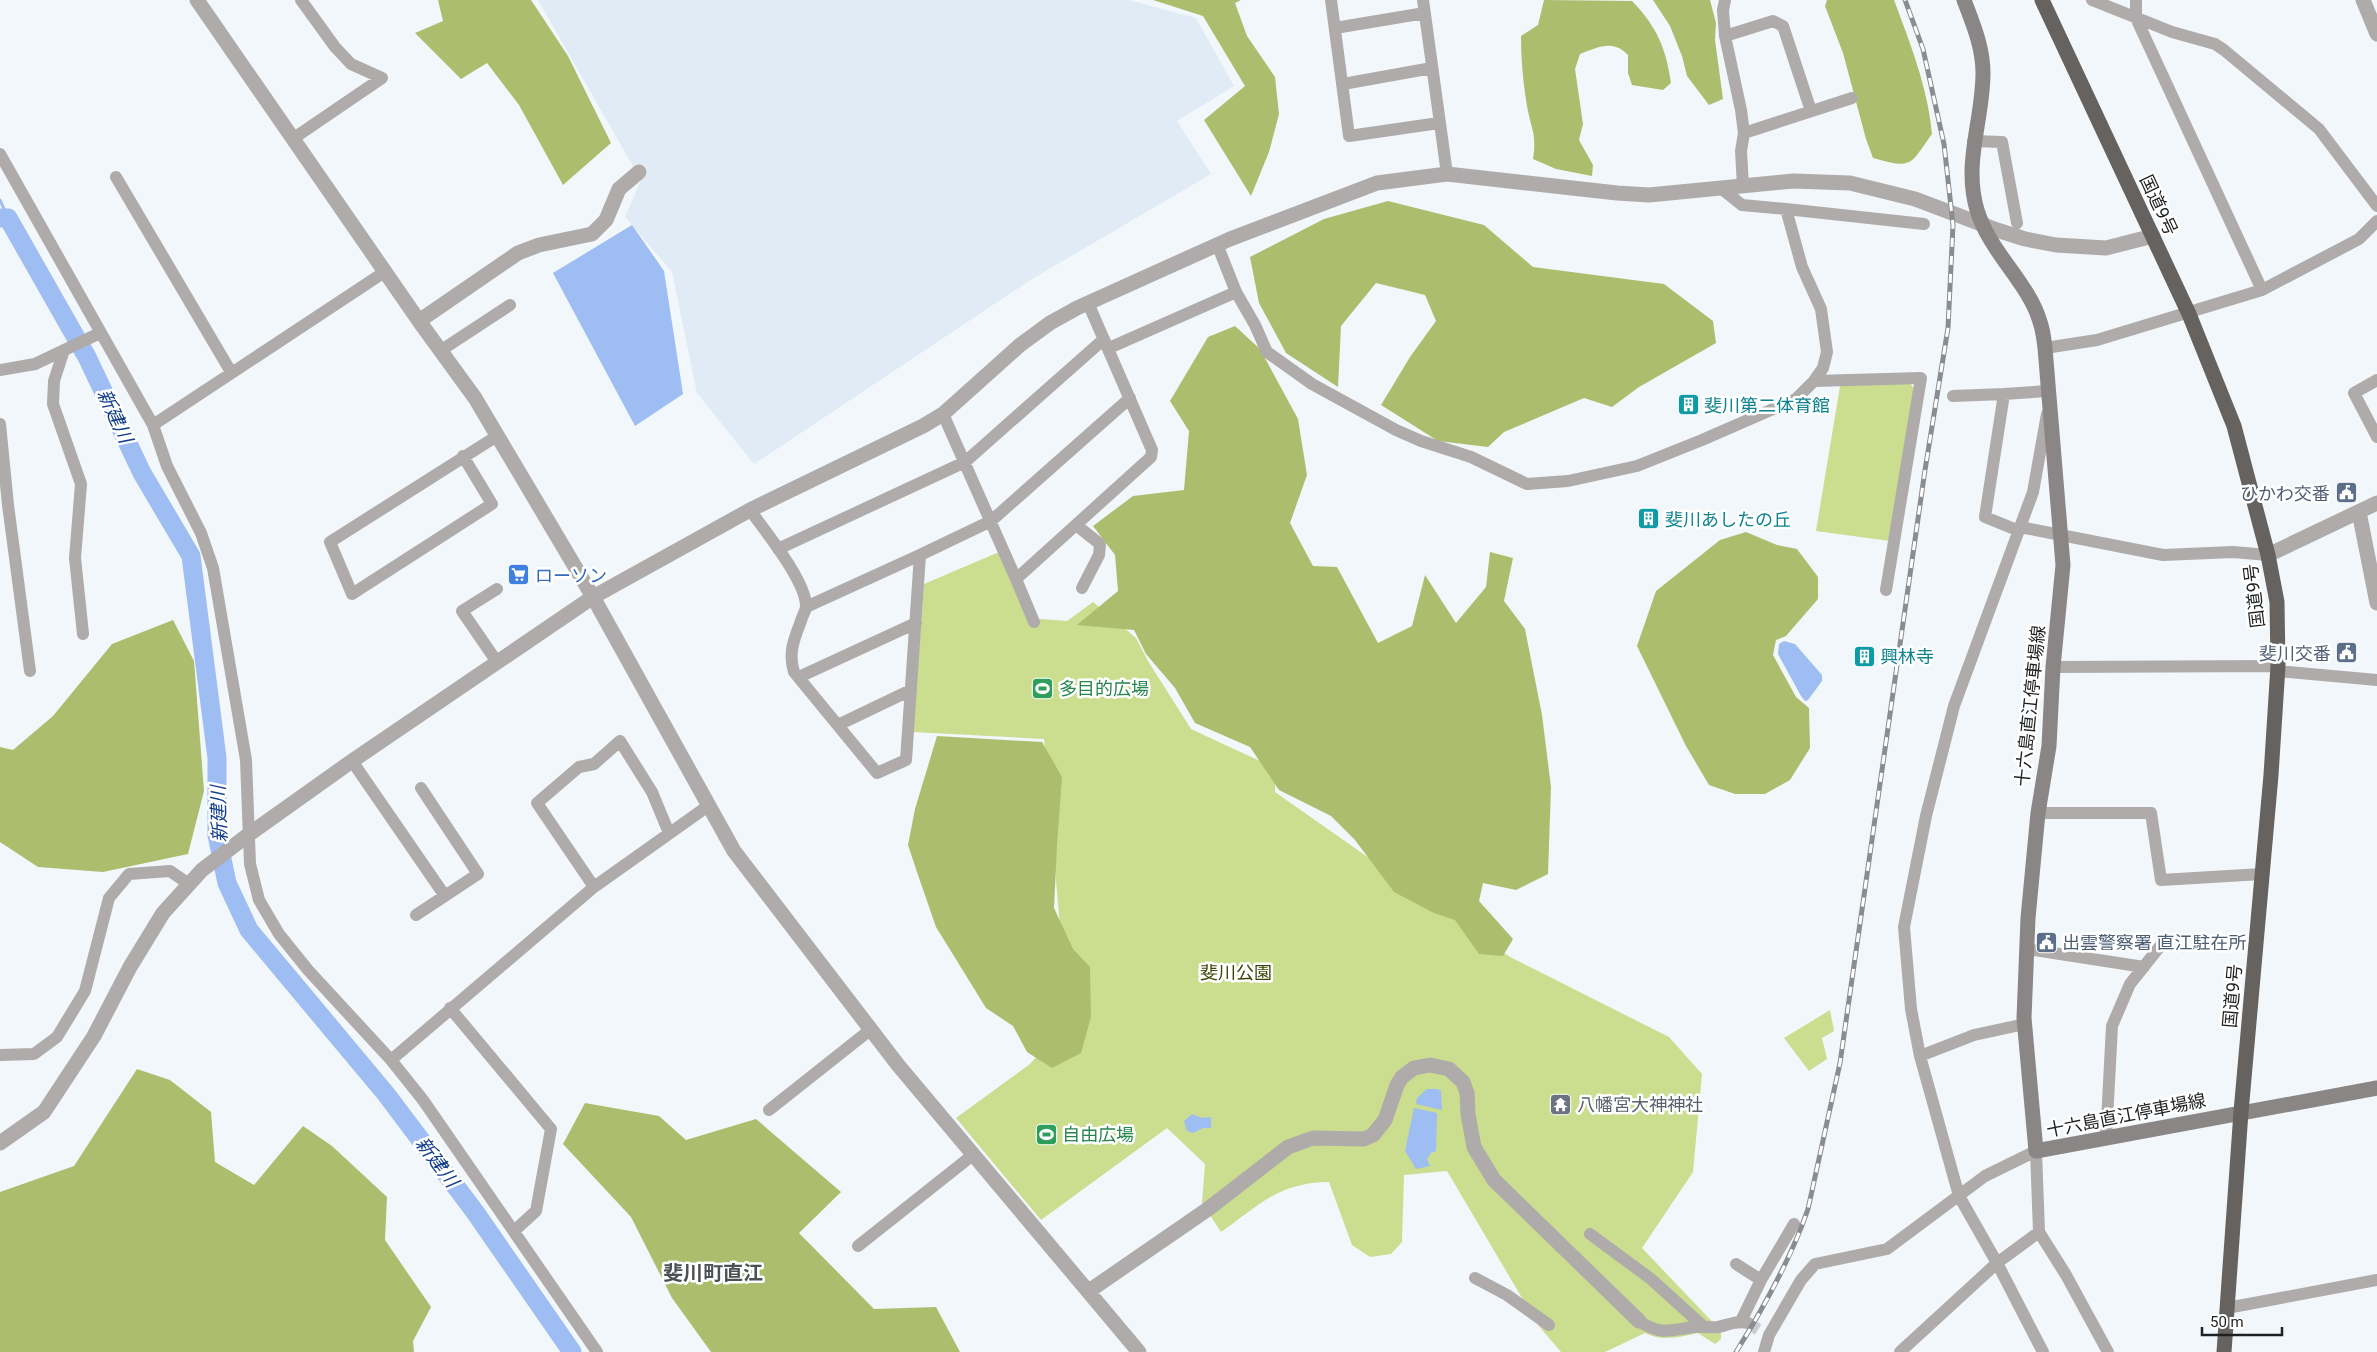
<svg xmlns="http://www.w3.org/2000/svg" width="2377" height="1352" viewBox="0 0 2377 1352" font-family="Roboto,'Noto Sans JP',sans-serif">
	<style>
		.built { fill: #e0ebf5 }
		.green { fill: #cbdd8f }
		.forest { fill: #acbe6d }
		.water { fill: #9dbdf3 }
		.lines { fill: none; stroke-linecap: round; stroke-linejoin: round }
		.stream { stroke: #9dbdf3; stroke-width: 3 }
		.river { stroke: #9dbdf3; stroke-width: 19 }
		.minor-tunnel { stroke: #c8cccf; stroke-width: 12; stroke-dasharray: 12 6; stroke-linecap: butt }
		.minor { stroke: #aeabaa; stroke-width: 12 }
		.tertiary { stroke: #aeabaa; stroke-width: 15 }
		.secondary { stroke: #8a8685; stroke-width: 15 }
		.trunk { stroke: #666260; stroke-width: 15 }
		.rail-casing { stroke: #8a8d90; stroke-width: 5 }
		.rail { stroke: #fff; stroke-width: 3; stroke-dasharray: 9; stroke-linecap: butt }
		.labels { text-anchor: middle; dominant-baseline: central; stroke-width: 5; stroke-linejoin: round; paint-order: stroke }
		.street-label { font-size: 18px; fill: #1e2021; stroke: #fff }
		.culture-label { font-size: 18px; fill: #0d838f; stroke: #fff; text-anchor: start }
		.service-label { font-size: 18px; fill: #4e5e75; stroke: #fff; text-anchor: end }
		.shop-label { font-size: 18px; fill: #366cbe; stroke: #fff; text-anchor: start }
		.leisure-label { font-size: 18px; fill: #27864d; stroke: #fff; text-anchor: start }
		.park-label { font-size: 18px; fill: #3b4507; stroke: #fff }
		.worship-label { font-size: 18px; fill: #5b616d; stroke: #fff; text-anchor: start }
		.water-label { font-size: 19px; font-style: italic; fill: #143f8d; stroke: #fff }
		.quarter-label { font-size: 20px; font-weight: bold; fill: #4d5154; stroke: #fff }
	</style>
	<rect width="100%" height="100%" fill="#f2f7fb"/>
	<path class="built" d="M538,0h591l67,18 38,68 -57,35 34,53 -179,105 -278,185 -57,-71 -25,-121 -47,-55 16,-37z"/>
	<path class="green" d="M1910,383l4,6 -24,152 -74,-10 24,-145z
		M999,552l27,66 41,3 26,-19 43,36 12,23 43,68 84,39v24l235,165 159,80 33,37 -9,98 -51,76 79,83v8l-6,5 -17,-11c-18,4 -36,9 -53,0l-40,19h-44l-23,-27 -91,-154 -43,4 -2,67 -11,12 -21,3 -18,-12 -23,-63c-49,0 -70,23 -108,50l-19,-29 3,-39 -38,-36 -126,92 -85,-102 74,-54 38,-43 -24,-282 -131,-7 11,-148z
		M1830,1010l4,21 -12,7 5,21 -18,12 -25,-33z"/>
	<path class="forest" d="M438,0h93l37,56 43,87 -48,42 -44,-80 -32,-42 -26,16 -46,-46 28,-12z
		M1153,0h88l-6,3 12,33 28,41 4,37 -10,38 -18,44 -47,-76 41,-34 -42,-70z
		M1544,0l88,1c25,26 34,47 39,82l-8,7 -31,-5 -4,-12v-18c-15,-16 -30,-8 -48,-1l-5,15 8,55 -4,16 14,25 -1,11 -36,-7 -23,-10c4,-25 -2,-30 -6,-53 -4,-24 -6,-46 -6,-70l17,-11z
		M1653,0h57l6,23 -1,17 8,59 -14,6 -22,-29 -5,-20 -12,-30z
		M1827,0h67c16,43 34,88 38,134 -23,32 -19,35 -59,24l-7,-19 -23,-86 -18,-47z
		M1388,201l96,24 49,42 131,17 49,37 3,22 -77,44 -27,20 -28,-9 -80,34 -16,15 -50,-6 -57,-36 29,-48 26,-36 -11,-26 -49,-12 -35,43 -3,61 -52,-34 -27,-50 -9,-46 74,-38z
		M1235,326l25,23 38,70 9,56 -17,48 23,43 24,1 41,76 34,-17 13,-51 31,48 30,-36 4,-35 23,6 -9,43 21,28 17,86 9,72 -3,87 -32,16 -33,-7 -4,18 34,38 -10,17 -24,-2 -24,-34 -21,-7 -40,-21 -39,-52 -24,-24 -52,-26 -29,-43 -55,-24 -20,-35 -29,-34 -12,-24 -57,-5 41,-34 -3,-36 -22,-29 40,-30 51,-6 5,-59 -19,-30 38,-64z
		M1746,532l31,13 20,4 21,28v22l-32,37 -10,4 -3,15 23,42 13,11 1,40 -20,32 -25,14h-30l-26,-9 -23,-39 -49,-100 19,-55 64,-51z
		M173,620l21,41 10,130 -16,63 -85,18 -65,-5 -38,-25v-95l13,3 40,-34 59,-72z
		M937,736l105,6 20,35 -5,68 -3,63 19,41 17,18 1,50 -10,36 -29,15 -25,-16 -14,-26 -27,-18 -50,-81 -18,-52 -10,-30 7,-36z
		M137,1069l33,11 41,32 4,50 39,23 49,-59 29,20 55,51 -2,43 46,67 -18,34 1,11h-414v-160l74,-26z
		M585,1103l74,13 27,24 70,-21 85,73 -42,41 75,76 62,-2 24,45h-249l-39,-54 -41,-81 -68,-73z"/>
	<path class="water" d="M632,225l32,46 19,123 -48,32 -82,-153z
		M1784,641l11,3 27,31v6l-14,19 -3,1 -4,-5 -23,-42 1,-10z
		M1427,1089h11l3,2 1,19 -26,-6 1,-6z
		M1414,1108l23,5 -1,38 -5,2 -4,6 3,7 -14,3 -11,-18z
		M1192,1114l10,4 9,-1v11h-8l-10,5 -6,-2 -3,-10z"/>
	<g class="lines">
		<path class="stream" d="M0,200l8,18"/>
		<path class="river" d="M0,218h8l79,139 55,116 49,83 26,202v77l10,48 22,47 137,164 89,118 97,140"/>
		<path class="minor-tunnel" d="M1748,1323l11,7"/>
		<path class="minor" d="M1331,0l18,136 90,-13
			M1423,0l24,174
			M1725,0l-2,10 2,26
			M2092,0l80,32 43,12 9,6 95,79 58,77
			M1335,28l90,-15
			M1343,84l89,-16
			M1744,133l108,-35
			M294,138l88,-60 -31,-14 -16,-17 -34,-47
			M1973,141l29,1 15,81
			M0,154l153,271 14,41 34,67 12,35 33,192 4,104 9,36 20,34 29,36 83,90 32,40 174,252
			M116,177l115,195
			M1743,186l-2,-35 3,-18 -3,-23 -16,-74 48,-15 10,5 28,85
			M1786,209l138,15
			M1217,244l19,48 19,33 12,27 45,32 84,46 25,11 50,16 56,27 41,-3 69,-15 65,-26 94,-41 18,-18 9,-13 4,-16 -6,-43 -19,-42 -16,-58 -44,-4 -20,-16
			M2262,290l97,-51 18,-18
			M1109,348l127,-56
			M2045,348l52,-8 165,-50 -126,-272v-18
			M64,350l-10,31 -1,23 28,80 -6,74 8,76
			M440,351l70,-46
			M0,370l35,-6 65,-31
			M2377,380l-23,13 23,44
			M1814,381l107,-3 -35,212
			M2048,391l-44,3 -19,123 32,13 8,-2 138,27 70,-3 35,3
			M1953,396l51,-2
			M943,414l73,165 135,-122 1,-7 -64,-147
			M0,424l8,81 22,166
			M153,425l233,-154
			M463,456l29,48 -140,90 -22,-52 167,-106
			M750,510c15,21 56,71 56,96 0,5 -4,10 -5,15 -7,18 -13,32 -7,51l83,101 29,-13 14,-205 71,-34 139,-123
			M1076,525l24,19 -1,11 -17,33
			M778,549l187,-87 139,-123
			M1016,579l18,43
			M806,607l114,-52
			M497,662l-35,-51 35,-22
			M2053,667l225,-1
			M2277,671l100,9
			M799,677l117,-54
			M838,725l73,-35
			M352,761l93,135
			M2038,813h113l10,67 101,-6
			M594,887l-57,-84 42,-36 15,-3 26,-23 32,51 17,41
			M416,915l62,-41 -57,-86
			M2027,949l117,18
			M450,1008l101,121 -15,82 -22,20
			M0,1055l34,-1 23,-17 28,-46 24,-93 20,-24 41,-3 19,13
			M1920,1056l54,-21 51,-11
			M391,1060l203,-173 114,-81
			M769,1110l101,-80
			M2106,1139l6,-113 18,-42 35,-44
			M1590,1234l61,45 53,48
			M858,1246l116,-92
			M1736,1264l25,16
			M1475,1278l32,17 42,30
			M2227,1308l150,-28
			M1639,1321c22,15 31,9 55,6 8,-1 16,1 24,0 10,-2 19,-7 30,-4
			M1741,1321l20,-41 33,-56
			M1764,1352l5,-17 32,-55 14,-16 72,-15 98,-73 51,-25 3,81 27,43 42,77
			M1900,1352l97,-89 42,-31
			M2043,1352l-46,-89 -38,-67 -39,-140 -9,-47 -7,-82 22,-111 28,-110 79,-214 14,-78"/>
		<path class="tertiary" d="M197,0l222,321 56,77 118,199 141,254 164,214 241,287
			M2363,0l14,34
			M419,321l99,-68 21,-8 53,-11 14,-14 13,-31 20,-17
			M2359,512l18,91
			M2268,555l109,-52
			M0,1143l44,-31 50,-76 36,-69 33,-54 39,-43 46,-35 104,-74 241,-164 157,-87 173,-84 20,-12 77,-69 30,-22 27,-15 153,-69 147,-56 70,-9 170,19 32,2 144,-14 57,2 65,16 82,31 28,9 31,6 50,3 47,-12
			M1089,1291l119,-82 80,-62 25,-9 51,1 9,-4 12,-15 12,-35 5,-8 12,-9 16,-3 19,4 14,13 4,11 1,21 6,33 20,33 145,141"/>
		<path class="secondary" d="M1964,0c9,24 19,47 19,73 0,47 -20,90 -6,137 13,43 52,73 63,112 3,8 4,18 5,26l18,217 -10,102 -4,79 -11,67 -10,105 -4,100 12,133 341,-63"/>
		<path class="trunk" d="M2042,0l147,314 45,112 34,129 9,47 1,64 -7,109 -30,337 -17,240"/>
		<defs>
			<path id="rail" d="M1736,1352c28,-45 55,-93 72,-143l32,-146 85,-593 23,-142 5,-103 -9,-81 -21,-95 -18,-49"/>
		</defs>
		<use href="#rail" class="rail-casing"/>
		<use href="#rail" class="rail"/>
	</g>
	<defs>
		<symbol id="building-square" viewBox="-11 -11 22 22"><rect x="-9" y="-9" width="18" height="18" rx="4" fill="#0f9aa8" stroke="#fff"/><path d="M-4-6H4V6H1V3H-1V6H-4ZM-2.5-4.3h1.7v1.8h-1.7ZM.8-4.3h1.7v1.8H.8ZM-2.5-1h1.7V.8h-1.7ZM.8-1h1.7V.8H.8Z" fill="#fff"/></symbol>
		<symbol id="civic-square" viewBox="-11 -11 22 22"><rect x="-9" y="-9" width="18" height="18" rx="4" fill="#5c6f8a" stroke="#fff"/><path d="M-.6-6.5H3V-4.5H.6V-3L4-1V1h2V6H-6V1h2V-1L-.6-3ZM-1.2 2.5V6h2.4V2.5Z" fill="#fff"/></symbol>
		<symbol id="supermarket-square" viewBox="-11 -11 22 22"><rect x="-9" y="-9" width="18" height="18" rx="4" fill="#3f7fe0" stroke="#fff"/><path d="M-6-5.5h2.5l.6 2H6L4.5 2H-2.5L-4.4-4H-6ZM-1.5 3.2a1.3 1.3 0 1 0 .1 0ZM3 3.2a1.3 1.3 0 1 0 .1 0Z" fill="#fff"/></symbol>
		<symbol id="stadium-square" viewBox="-11 -11 22 22"><rect x="-9" y="-9" width="18" height="18" rx="4" fill="#2e9e5b" stroke="#fff"/><path d="M0-5a6.5 5 0 1 0 0 10a6.5 5 0 1 0 0-10ZM-3.5-1.8h7v3.6h-7Z" fill="#fff"/></symbol>
		<symbol id="temple-square" viewBox="-11 -11 22 22"><rect x="-9" y="-9" width="18" height="18" rx="4" fill="#6b7280" stroke="#fff"/><path d="M0-6L5-2H3V0L6.5 2.5H4V6H1.5V3h-3V6H-4V2.5H-6.5L-3 0V-2H-5Z" fill="#fff"/></symbol>
	</defs>
	<g fill-rule="evenodd">
		<use href="#building-square" x="1676" y="392" width="25" height="25"/>
		<use href="#civic-square" x="2334" y="480" width="25" height="25"/>
		<use href="#building-square" x="1636" y="506" width="25" height="25"/>
		<use href="#supermarket-square" x="506" y="562" width="25" height="25"/>
		<use href="#civic-square" x="2334" y="640" width="25" height="25"/>
		<use href="#building-square" x="1852" y="644" width="25" height="25"/>
		<use href="#stadium-square" x="1030" y="676" width="25" height="25"/>
		<use href="#civic-square" x="2034" y="930" width="25" height="25"/>
		<use href="#temple-square" x="1548" y="1092" width="25" height="25"/>
		<use href="#stadium-square" x="1034" y="1122" width="25" height="25"/>
	</g>
	<g class="labels">
		<g class="street-label">
			<text transform="translate(2159 205) rotate(65)">国道9号</text>
			<text transform="translate(2254 596) rotate(-97)">国道9号</text>
			<text transform="translate(2030 706) rotate(-84)">十六島直江停車場線</text>
			<text transform="translate(2232 996) rotate(-85)">国道9号</text>
			<text transform="translate(2126 1115) rotate(-11)">十六島直江停車場線</text>
		</g>
		<g class="culture-label">
			<text x="1704" y="405">斐川第二体育館</text>
			<text x="1665" y="519">斐川あしたの丘</text>
			<text x="1880" y="656">興林寺</text>
		</g>
		<g class="service-label">
			<text x="2330" y="493">ひかわ交番</text>
			<text x="2331" y="653">斐川交番</text>
			<text x="2062" y="942" text-anchor="start">出雲警察署 直江駐在所</text>
		</g>
		<g class="shop-label">
			<text x="535" y="575">ローソン</text>
		</g>
		<g class="leisure-label">
			<text x="1059" y="688">多目的広場</text>
			<text x="1062" y="1134">自由広場</text>
		</g>
		<g class="park-label">
			<text x="1236" y="972">斐川公園</text>
		</g>
		<g class="worship-label">
			<text x="1577" y="1104">八幡宮大神神社</text>
		</g>
		<g class="water-label">
			<text transform="translate(115 416) rotate(65)">新建川</text>
			<text transform="translate(219 814) rotate(-92)">新建川</text>
			<text transform="translate(437 1162) rotate(53)">新建川</text>
		</g>
		<g class="quarter-label">
			<text x="713" y="1273">斐川町直江</text>
		</g>
	</g>
	<path d="M2202 1327v8h80v-8" fill="none" stroke="#1e2021" stroke-width="2.5"/>
	<text x="2210" y="1327" font-size="15" fill="#1e2021" stroke="#ffffff" stroke-width="4" paint-order="stroke">50 m</text>
</svg>
